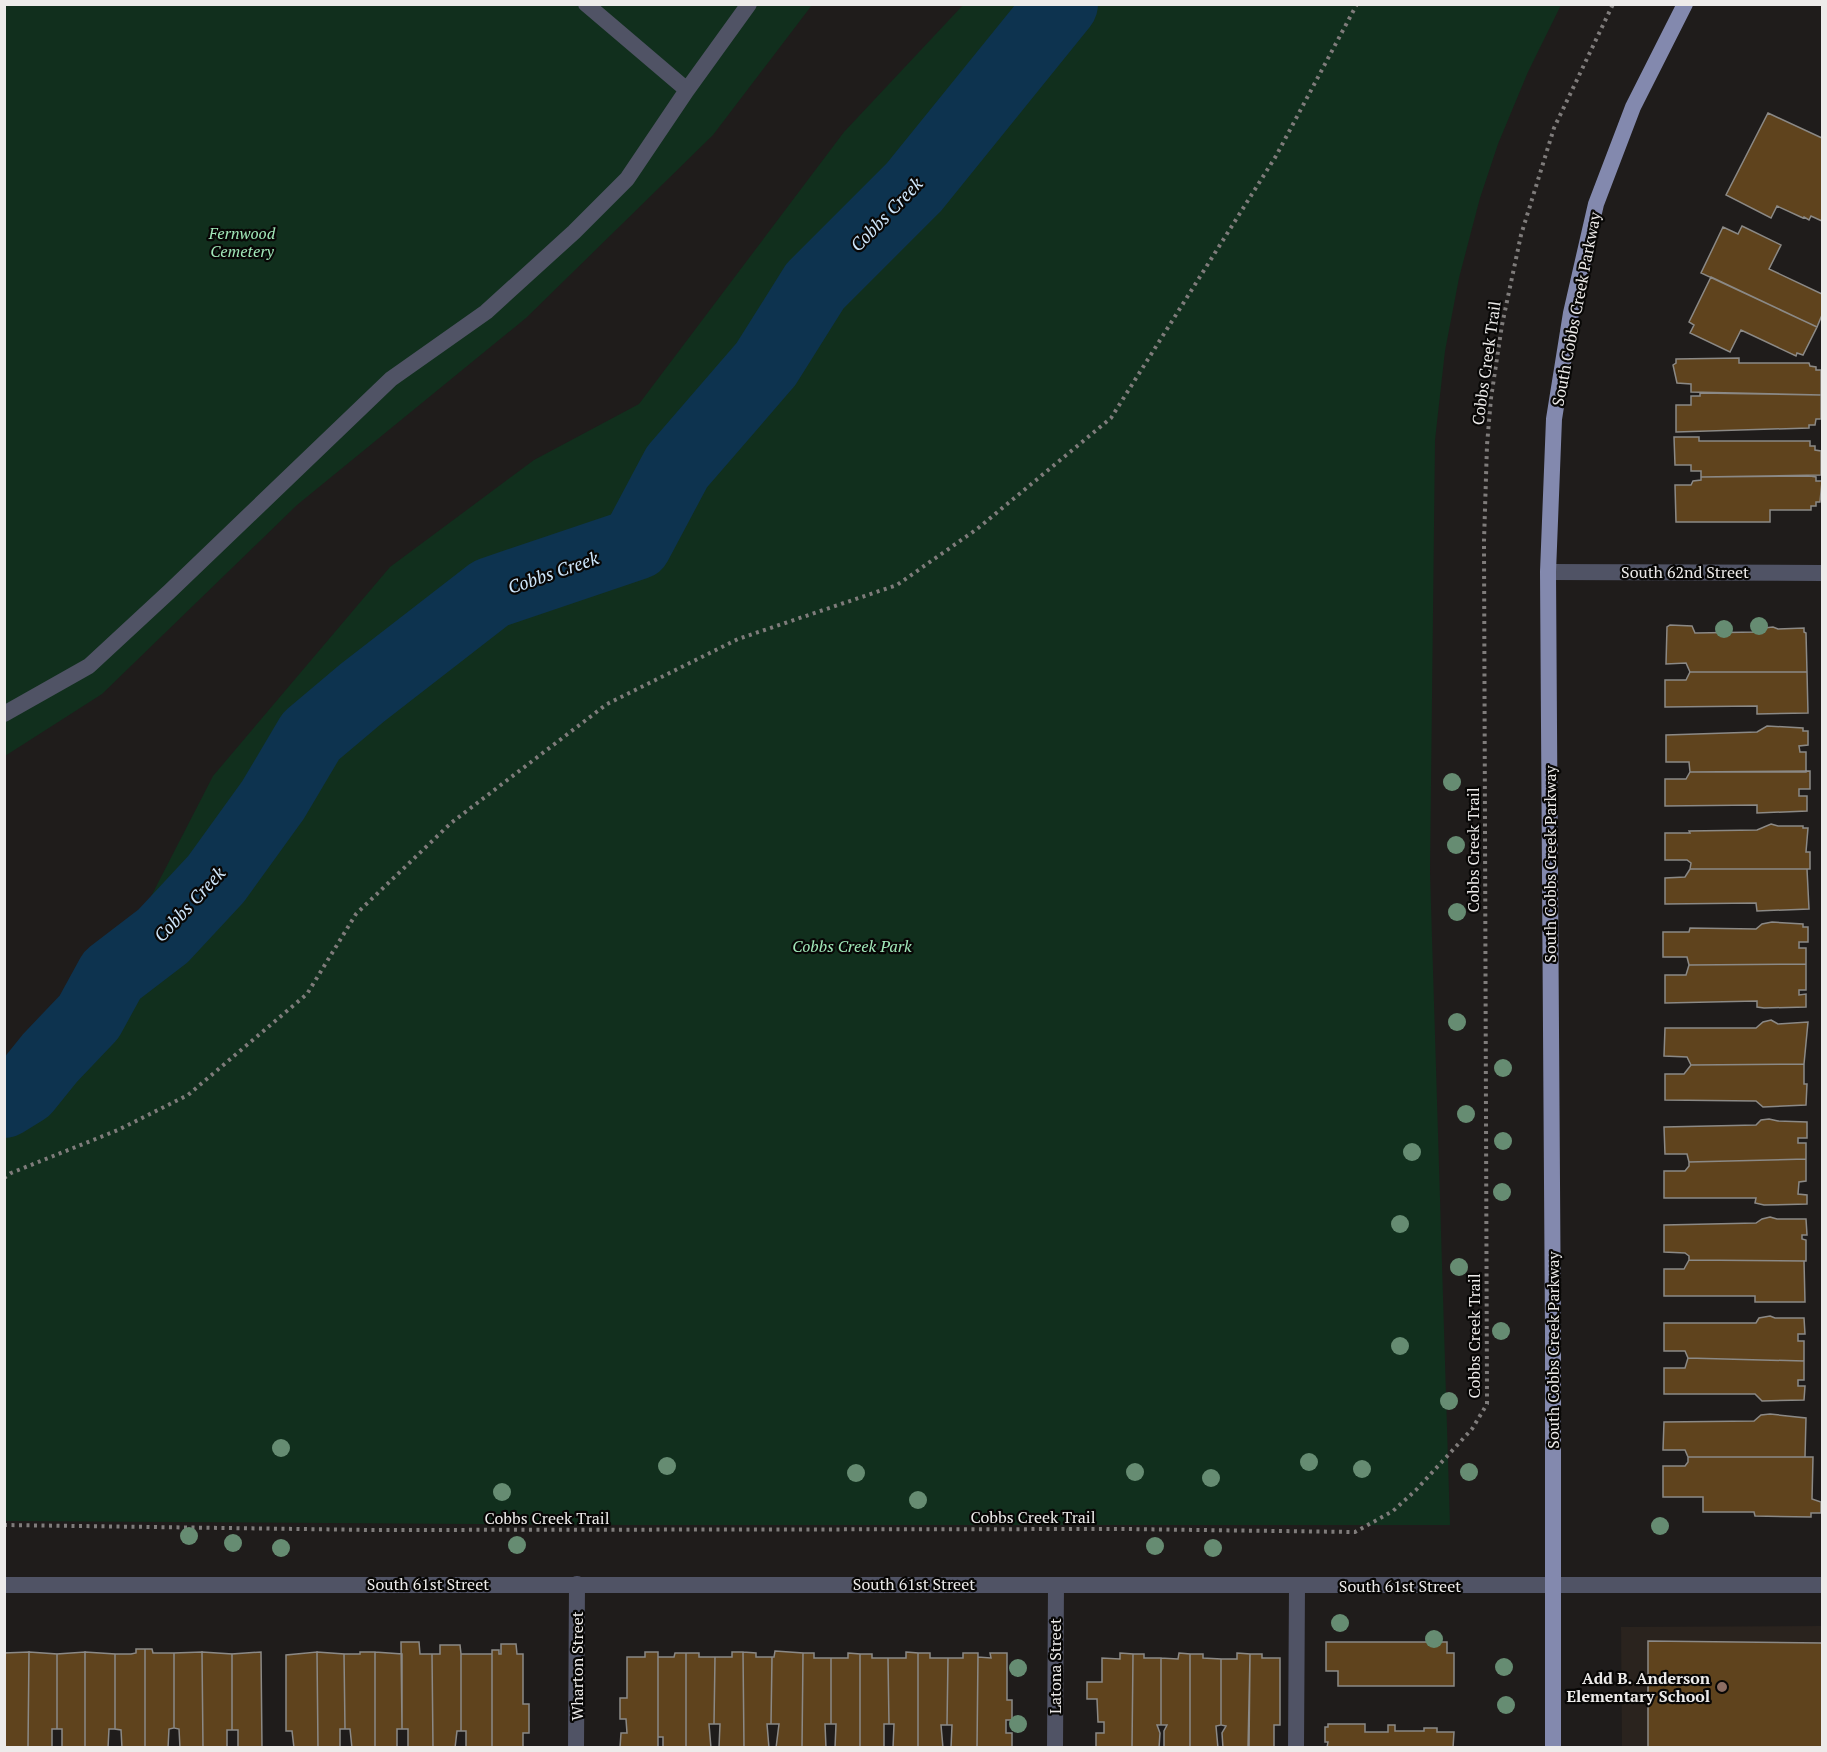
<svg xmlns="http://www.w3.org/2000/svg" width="1827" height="1752" viewBox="0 0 1827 1752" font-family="'PT Serif',serif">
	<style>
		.built { fill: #2a231e }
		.green { fill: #112f1d }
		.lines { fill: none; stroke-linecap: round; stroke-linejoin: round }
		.river { stroke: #0d334f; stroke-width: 72 }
		.building { fill: #5f431d; stroke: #8b8986; stroke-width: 1.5 }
		.path { stroke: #7f7c7b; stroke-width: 4; stroke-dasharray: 3 4.5; stroke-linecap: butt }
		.service { stroke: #505365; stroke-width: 16 }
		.minor { stroke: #505365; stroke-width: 16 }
		.primary { stroke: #8389ae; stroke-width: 16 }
		.tree { fill: #668c72 }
		.education-dot { fill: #8d6e63; stroke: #080706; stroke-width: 2 }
		.labels { text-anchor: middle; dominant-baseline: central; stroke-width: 4.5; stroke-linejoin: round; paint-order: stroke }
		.park-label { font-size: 16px; font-style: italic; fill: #a1e8b9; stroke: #080706 }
		.street-label { font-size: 16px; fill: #edebea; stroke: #080706 }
		.poi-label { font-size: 16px; font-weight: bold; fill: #edebea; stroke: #080706; text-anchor: end }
		.water-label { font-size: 18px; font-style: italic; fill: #cee6fb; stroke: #080706 }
	</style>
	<rect width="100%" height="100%" fill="#1f1c1b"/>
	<path class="built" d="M1822,1626v121h-200l-1,-120z"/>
	<path class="green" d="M964,4l597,1 -33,67 -30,72 -18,54 -21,80 -14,73 -10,89 -5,432 20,653h-822l-623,-4v-419l20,-13 25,-31 39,-41 124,-241 177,-209 144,-107 105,-56 205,-272z
		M5,5h807l-99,130 -187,183 -229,187 -195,189 -97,62z"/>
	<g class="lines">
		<path class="river" d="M4,1102l21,-13 25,-31 39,-41 23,-42 51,-39 53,-57 57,-79 38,-64 51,-43 129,-100 145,-49 41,-77 89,-103 49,-78 99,-99 148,-183"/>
	</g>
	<path class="building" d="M1768,113l54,25v83l-11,-5 -2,4 -5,-3 -1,1 -26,-12 -6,12 -45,-23z
		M1742,226l39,19 -12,24 53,25v21l-5,12 -116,-54 22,-46 15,7z
		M1711,277l106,50 -14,28 -6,-2 -1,3 -55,-26 -11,22 -40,-19 4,-8 -5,-3z
		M1739,358v5h70l1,3 6,1v3h5v25l-130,-3v-8l-14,-1 -4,-18 3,-2v-4z
		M1700,393l121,2v24h-5l-1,6h-6v3l-133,4v-27h15v-9h9z
		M1674,437h25v4h111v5h5v4l6,1v24l-120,2v-6h-10v-6h-16z
		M1810,476l6,1v4h6l-2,21h-4v4h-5v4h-41v12h-94l-1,-37h16l2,-4 8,-1v-3z
		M1670,625l22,1 3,7 62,-1 7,-4 9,-1 5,2 26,-1v4l2,1 1,39h-117l-4,-9 -20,1 1,-37z
		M1690,672h117l1,41 -51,1v-8l-92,1v-27h21z
		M1767,726l36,2v3h5v14l-9,1 1,6h6v20h-116l-1,-10h-23v-27l91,-3z
		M1810,771v18h-11v7h8v15l-50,2v-8l-92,1v-27h21l4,-7z
		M1771,824l7,2h25v2h5l-2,24h4v17h-120l1,-6 -4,-3h-22v-27h25l-1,-2 68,-1z
		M1690,869h117l2,40 -52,2 -1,-8 -91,1v-26l20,-1z
		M1772,922l31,2v3h5v15h-9v6h7v16l-117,1 -2,-8h-24v-25h26l1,-4 66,1 6,-5z
		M1806,964v26h-7v5l7,-1v13l-42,1 -7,-1v-6l-92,2v-28h21l3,-10z
		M1771,1020l7,4 30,-2 -4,42 -113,1 -4,-8 -23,-1 1,-28h91l7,-6z
		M1804,1064v20h3l-1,21 -43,2 -7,-6 -91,-1v-26h19l7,-9z
		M1769,1119l9,2 29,1v16h-9v5h8v16l-117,3 -2,-8h-22l-1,-27 92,-2 5,-5z
		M1806,1159v22l-7,1 -1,12 9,1v9l-43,1 -9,-2 1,-5h-92v-27h21l4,-5v-4z
		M1770,1217l7,2h29l1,16h-5v4l4,1v21l-117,-1v-4l-4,-3 -21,-1v-27l92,-2 6,-4z
		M1689,1260l115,1 1,41h-50v-6h-91v-27h20z
		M1770,1316l5,2h29l1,16h-7v7h6v20l-116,-3 -3,-7h-21v-28h92l3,-5z
		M1688,1358l116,3v19h-6v6h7l-1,14 -42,1 -7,-7h-91v-26h21z
		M1770,1414l36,4 -1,39h-117l-3,-7h-22l1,-28 90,-1 7,-6z
		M1688,1457h125l-1,42 9,3v11h-10v4l-56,-1 -1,-4h-51v-15h-40v-31h22l3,-4z
		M1648,1641l174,2v105h-174z
		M401,1642h18l1,12h12l1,94h-25v-19h-6z
		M1326,1642h121v11h7v33h-116v-15h-12z
		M501,1644h15l1,10h6v50h6v29h-6v15h-31v-98h7v4h2z
		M440,1645h20l1,9v77h-4l-2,17h-22l-1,-94h8z
		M136,1649h9v99h-23l-1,-18 -6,-1v-75h16l5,-1z
		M145,1649h7l1,4h21v75l-5,1 -1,19h-23z
		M775,1651l28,2 -1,95h-26l3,-24h-8l1,-67h2z
		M29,1652l-1,96h-24v-95z
		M29,1652l28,2v75h-5v19h-24z
		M85,1652v96h-23v-19h-5v-75z
		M85,1652l30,2v75h-6l-1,19h-23z
		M202,1652l30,2v76h-5v18h-24z
		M202,1652l1,96h-23l-1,-19 -5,-1v-75z
		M261,1652l1,96h-24v-18h-6v-76z
		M317,1652l1,96h-24l-2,-17h-6v-76z
		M317,1652l27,2 1,75h-5v19h-22z
		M360,1652h15v96h-23l-2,-19h-5l-1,-75h16z
		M375,1652l27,2v75h-5v19h-22z
		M645,1652h13v96h-38l1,-15h6l-1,-14h-6v-21h7v-41h18z
		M732,1652h11l1,96h-25l1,-24h-6l1,-67h17z
		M743,1652l13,1v4h16l-1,67h-4l2,24h-25z
		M906,1652l12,1v95h-25l1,-24h-5l-1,-66h18z
		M675,1653h11v95h-23v-11h-5v-80h16z
		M686,1653h13v4h16l-1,67h-5l2,24h-25z
		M803,1653h11v5h17v66h-6l1,24h-24z
		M848,1653l12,1v94h-25l1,-24h-5v-66h17z
		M918,1653h12v5h18l-1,67h-6l2,23h-25z
		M963,1653h15l-1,95h-26l1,-23h-5l1,-67h15z
		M990,1653h17v47h5v20h-6v13h6v15h-35l1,-91 13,1z
		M1120,1653l13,1 -1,94h-36v-15h8v-11h-6l-1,-23h-10v-17h15v-24l18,1z
		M1179,1653l11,1v94h-26v-17l3,-6h-6v-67l17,1z
		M1237,1653l13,1 -2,94h-25l-1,-15 4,-7 -5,-1v-66h16z
		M461,1654h31v94h-26v-17h-5z
		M860,1654h12v4h16l1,66h-5v24h-24z
		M1133,1654h11v4h17v67h-4l3,8 -1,15h-27z
		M1190,1654h13v4l18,1v66l-5,1 2,22h-28z
		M1250,1654h12v4h18v67h-6v23h-25z
		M1328,1724h37v8h23v-7h7v6h29v-3h13v4h17l-1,16h-126l1,-6h-3v-15h3z"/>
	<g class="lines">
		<path class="path" d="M4,1178l7,-5 107,-43 70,-35 119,-101 49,-80 95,-91 156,-119 131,-65 159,-54 80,-56 134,-111 165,-262 81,-152
			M4,1525l369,5 750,-1 232,3 38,-21 23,-21 56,-61 15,-25 -3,-863 3,-96 4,-47 11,-73 19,-90 33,-107 59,-124"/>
		<path class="service" d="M586,4l101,86
			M4,714l85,-48 81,-75 221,-212 95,-67 88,-80 53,-53 60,-89 62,-86
			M1296,1748l1,-162"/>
		<path class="minor" d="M1548,572l274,1
			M4,1585c607,-1 1213,2 1818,0
			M576,1748l1,-164
			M1055,1748l1,-163"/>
		<path class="primary" d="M1553,1748v-414l-5,-762 6,-153 17,-106 25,-109 37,-97 52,-103"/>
	</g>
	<g class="tree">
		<circle cx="1759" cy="626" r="9"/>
		<circle cx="1724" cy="629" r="9"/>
		<circle cx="1452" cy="782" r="9"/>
		<circle cx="1456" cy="845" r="9"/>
		<circle cx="1457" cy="912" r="9"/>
		<circle cx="1457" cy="1022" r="9"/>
		<circle cx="1503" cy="1068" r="9"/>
		<circle cx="1466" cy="1114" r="9"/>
		<circle cx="1503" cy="1141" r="9"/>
		<circle cx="1412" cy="1152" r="9"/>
		<circle cx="1502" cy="1192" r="9"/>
		<circle cx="1400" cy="1224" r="9"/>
		<circle cx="1459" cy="1267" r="9"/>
		<circle cx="1501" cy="1331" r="9"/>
		<circle cx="1400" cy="1346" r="9"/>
		<circle cx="1449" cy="1401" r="9"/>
		<circle cx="281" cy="1448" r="9"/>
		<circle cx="1309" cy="1462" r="9"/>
		<circle cx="667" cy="1466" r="9"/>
		<circle cx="1362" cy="1469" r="9"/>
		<circle cx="1135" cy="1472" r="9"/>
		<circle cx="1469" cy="1472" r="9"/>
		<circle cx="856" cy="1473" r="9"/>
		<circle cx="1211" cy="1478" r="9"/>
		<circle cx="502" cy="1492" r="9"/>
		<circle cx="918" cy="1500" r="9"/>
		<circle cx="1660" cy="1526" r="9"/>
		<circle cx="189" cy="1536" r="9"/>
		<circle cx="233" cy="1543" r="9"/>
		<circle cx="517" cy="1545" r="9"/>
		<circle cx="1155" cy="1546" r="9"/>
		<circle cx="281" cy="1548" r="9"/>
		<circle cx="1213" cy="1548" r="9"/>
		<circle cx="1340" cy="1623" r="9"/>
		<circle cx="1434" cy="1639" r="9"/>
		<circle cx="1504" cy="1667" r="9"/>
		<circle cx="1018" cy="1668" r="9"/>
		<circle cx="1506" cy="1705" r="9"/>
		<circle cx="1018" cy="1724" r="9"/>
	</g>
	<circle class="education-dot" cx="1722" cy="1687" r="6"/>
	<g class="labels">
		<g class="park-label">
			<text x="242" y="233">Fernwood<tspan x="242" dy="18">Cemetery</tspan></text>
			<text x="852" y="946">Cobbs Creek Park</text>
		</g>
		<g class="street-label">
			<text transform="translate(1576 309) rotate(-79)">South Cobbs Creek Parkway</text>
			<text transform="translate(1486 363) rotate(-82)">Cobbs Creek Trail</text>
			<text x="1685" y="572">South 62nd Street</text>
			<text transform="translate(1473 850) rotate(-90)">Cobbs Creek Trail</text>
			<text transform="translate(1550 864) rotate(-90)">South Cobbs Creek Parkway</text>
			<text transform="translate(1474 1336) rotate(-90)">Cobbs Creek Trail</text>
			<text transform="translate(1553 1350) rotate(-90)">South Cobbs Creek Parkway</text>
			<text x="1033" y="1517">Cobbs Creek Trail</text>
			<text x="547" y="1518">Cobbs Creek Trail</text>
			<text x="428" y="1584">South 61st Street</text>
			<text x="914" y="1584">South 61st Street</text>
			<text x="1400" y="1586">South 61st Street</text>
			<text transform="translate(577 1666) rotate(-90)">Wharton Street</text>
			<text transform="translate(1055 1666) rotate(-90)">Latona Street</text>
		</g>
		<g class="poi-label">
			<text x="1710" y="1678">Add B. Anderson<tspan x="1710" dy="18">Elementary School</tspan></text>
		</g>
		<g class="water-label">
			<text transform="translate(886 214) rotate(-46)">Cobbs Creek</text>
			<text transform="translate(553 572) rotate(-19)">Cobbs Creek</text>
			<text transform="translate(189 904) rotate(-47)">Cobbs Creek</text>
		</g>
	</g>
	<rect width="1827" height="1752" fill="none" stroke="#edebea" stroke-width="12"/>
</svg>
